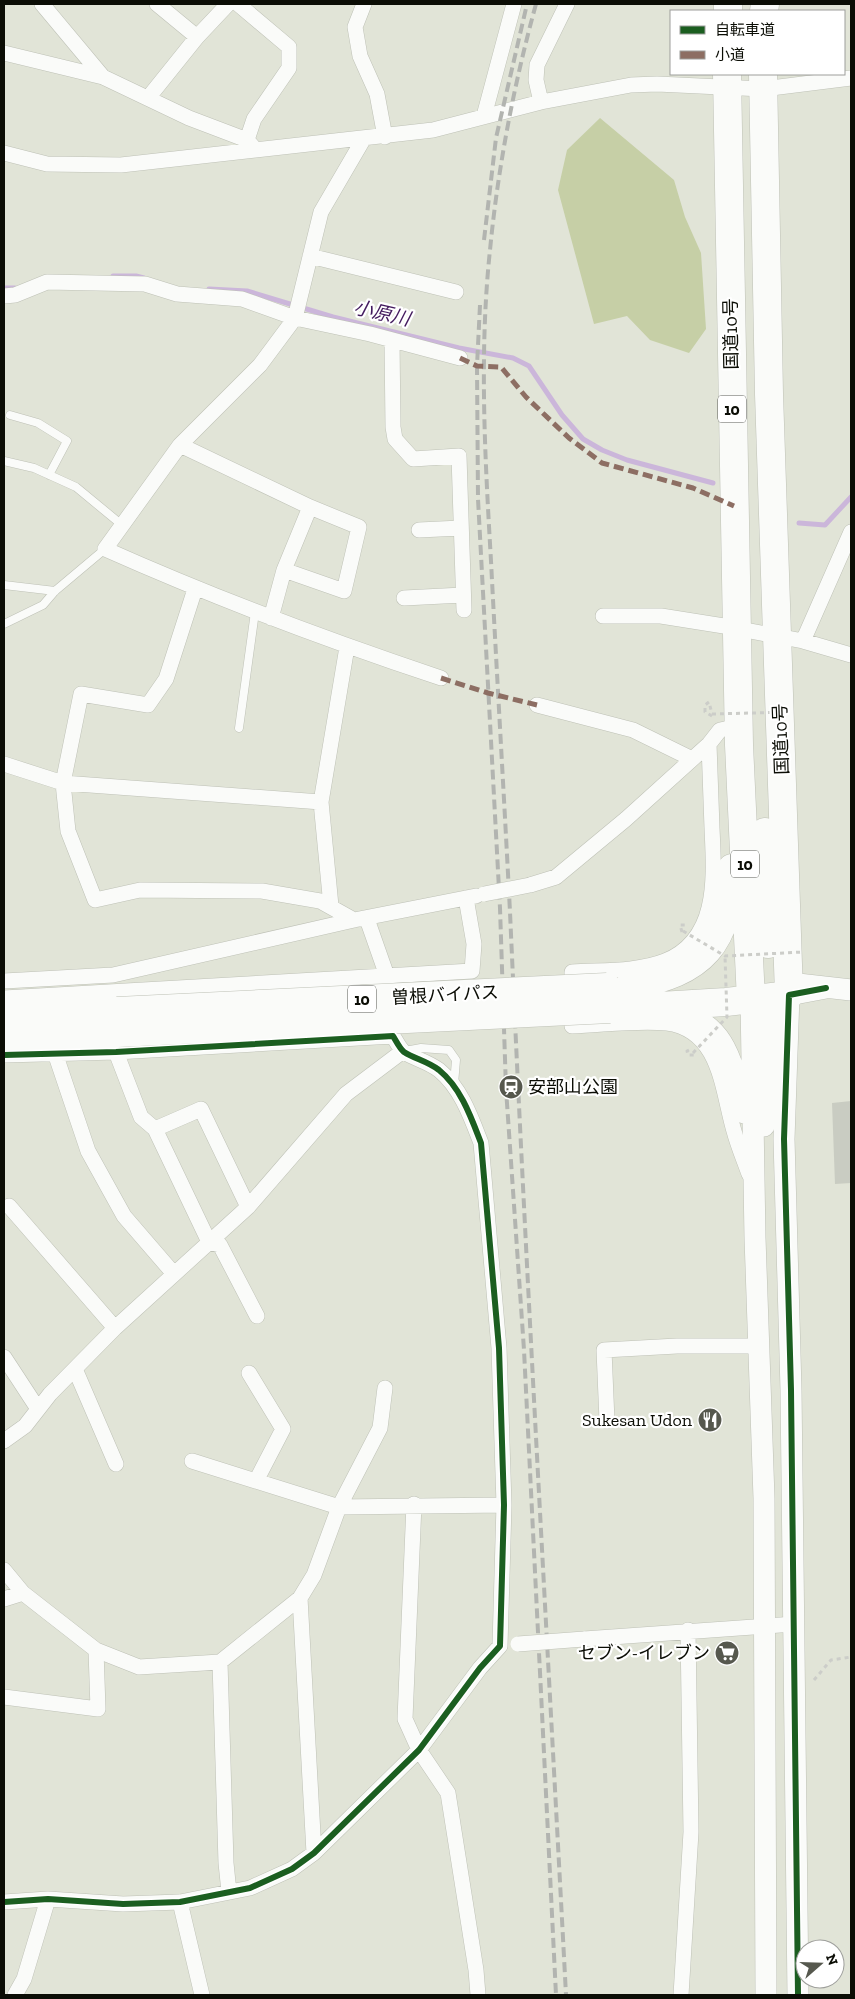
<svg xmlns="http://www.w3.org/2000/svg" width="855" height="1999" viewBox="0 0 855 1999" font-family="'Zilla Slab','Noto Sans JP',serif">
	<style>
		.green { fill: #c6cfa6 }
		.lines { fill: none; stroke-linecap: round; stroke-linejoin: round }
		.stream { stroke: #cbb6da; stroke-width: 5 }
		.building { fill: #c9ccc2 }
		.lane-casing { stroke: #bec1b6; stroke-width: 9 }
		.street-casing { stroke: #bec1b6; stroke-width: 16 }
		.secondary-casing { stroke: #bec1b6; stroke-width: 22 }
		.highway-casing { stroke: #bec1b6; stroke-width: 29 }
		.path { stroke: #cccdc9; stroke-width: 3; stroke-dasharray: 4 4; stroke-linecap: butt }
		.lane { stroke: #fafbf9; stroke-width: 8 }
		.street { stroke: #fafbf9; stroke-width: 15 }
		.secondary { stroke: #fafbf9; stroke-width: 21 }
		.highway { stroke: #fafbf9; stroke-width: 28 }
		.rail { stroke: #b2b4b0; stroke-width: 4; stroke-dasharray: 10 5; stroke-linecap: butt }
		.street-bridge-casing { stroke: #bec1b6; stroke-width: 16; stroke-linecap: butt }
		.highway-bridge-casing { stroke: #bec1b6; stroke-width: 29; stroke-linecap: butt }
		.path-bridge { stroke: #cccdc9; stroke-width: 3; stroke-dasharray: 4 4; stroke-linecap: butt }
		.street-bridge { stroke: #fafbf9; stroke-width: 15 }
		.highway-bridge { stroke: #fafbf9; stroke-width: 28 }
		.quiet { stroke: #8d6e63; stroke-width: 5; stroke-dasharray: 10 5; stroke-linecap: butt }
		.cycleway-casing { stroke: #fff; stroke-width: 9 }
		.cycleway { stroke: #1b5e20; stroke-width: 6 }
		.labels { text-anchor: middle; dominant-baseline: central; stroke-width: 4.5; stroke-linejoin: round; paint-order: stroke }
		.shield { fill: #fff; stroke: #545650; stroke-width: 1 }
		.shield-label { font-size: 16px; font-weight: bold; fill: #0b0d05 }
		.street-label { font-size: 18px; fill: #0b0d05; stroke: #fff }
		.poi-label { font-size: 18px; fill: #0b0d05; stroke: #fff; text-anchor: end }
		.water-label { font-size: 19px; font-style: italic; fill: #431a5e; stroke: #fff }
	</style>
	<rect width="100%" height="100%" fill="#e1e4d7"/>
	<path class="green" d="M600,118l74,62 11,37 16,36 5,76 -17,24 -39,-13 -23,-24 -33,8 -36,-134 9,-40z"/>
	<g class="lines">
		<path class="stream" d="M113,276h23l8,2
			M4,288h11
			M209,289l38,2 86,26 126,31 54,10 16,8 33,49 21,24 19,11 25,10 86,23
			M799,523l26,2 26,-28"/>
	</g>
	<path class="building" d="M851,1101v82l-16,1 -3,-81z"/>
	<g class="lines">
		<defs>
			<path id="lane" d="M10,415l28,8 29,18 -18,34
				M4,461l30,7 42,19 46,38
				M4,585l51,6
				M4,624l39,-19 12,-14 50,-42
				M239,728l16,-116
				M405,1051l16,-3 28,2 7,10 -2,24"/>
			<path id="street" d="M42,4l61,73
				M157,4l40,33
				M238,4l51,43v21l-35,51 -7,21
				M364,4l-9,23 5,29 17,38 8,43
				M4,53l99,24 86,41 58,22 8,9
				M148,98l49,-61 31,-33
				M541,102l-5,-22 1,-15 30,-61
				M484,116l30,-112
				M363,140l-42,72 -26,106 -35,47 -80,80 -75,104c110,49 222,91 336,129
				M4,153l43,11 74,1 312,-35 108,-28 90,-17 26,-1 106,5 88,-11
				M310,256l146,36
				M4,296l11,-1 32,-13 98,2 32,10 65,5 53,19 75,16 90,24
				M392,340l1,87 2,12 18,20 46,-3 5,154
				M180,445l130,62 -26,63 -13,48
				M419,530l42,-2
				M284,570l60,21 15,-64 -49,-20
				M195,589l-29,90 -18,26 -67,-11 -18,89 258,19 26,-155
				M404,598l59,-3
				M603,616h58l63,10 79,15 48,14
				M803,641l48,-109
				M537,705l96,25 59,29
				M709,744c1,28 2,56 3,84 2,47 8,111 -47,133 -28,11 -63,9 -93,11v54c31,-1 64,-6 95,-3 54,7 55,68 67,108 4,15 10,29 15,43
				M4,764l59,19 5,48 27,69 45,-10 122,1 58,10 34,19
				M321,802l10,104
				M530,885l26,-8 70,-58 83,-75 11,-14 19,-4
				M367,919l20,57 1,10
				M4,981l109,-6 241,-55 122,-24
				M4,998l468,-27 2,-27 -8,-46
				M116,1052l25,65 14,12
				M55,1053l33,98 36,65 50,58
				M4,1055l112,-3 277,-16c3,5 7,13 11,16 11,7 23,9 35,18 22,18 32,47 42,73l18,205 5,157 -4,141 -20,22 -61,82 -105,103 -22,16 -42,19 -70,14 -57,2 -75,-5 -44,3
				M9,1206l106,122
				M248,1207l-47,-98 -46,20 54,113 11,3 37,71
				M4,1357l34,52
				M75,1369l41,95
				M249,1373l34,56 -27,52
				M607,1421l-3,-71 73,-4h82
				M4,1441l21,-15 25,-32 65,-66 133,-121 98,-113 57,-43
				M192,1461l147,46 41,-79 5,-40
				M414,1504l-9,215 14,31 29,43 28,177 2,25
				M4,1570l19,23 73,57 43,17 81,-5 80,-64 14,-23 25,-68 165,-2
				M300,1598l14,255
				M4,1599l19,-6
				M584,1639l211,-15
				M220,1662l6,201 3,29
				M4,1697l94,12 -2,-59
				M180,1902l22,93
				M15,1995l9,-16 24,-80
				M681,1995l10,-163 -3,-202"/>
			<path id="secondary" d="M751,1000l4,238 9,260 2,497
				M665,1011c61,5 68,52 79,102
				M764,1126l4,-34 4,-82 4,-13 13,-14 62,7
				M798,1995l-7,-605 -7,-251 5,-144 37,-7"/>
			<path id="highway" d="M728,11v-7
				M764,11l1,-7
				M727,74l12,671 12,255
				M765,832l3,112
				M629,986c75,-14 99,-41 103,-118
				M610,1009l116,-7 63,-7 -20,-601 -6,-320
				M4,1016l113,-5
				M4,1038l114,-5"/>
		</defs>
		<use href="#lane" class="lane-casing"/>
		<use href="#street" class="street-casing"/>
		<use href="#secondary" class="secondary-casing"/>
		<use href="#highway" class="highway-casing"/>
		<path class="path" d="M712,716l-7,-4v-7l4,-3 3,12
			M682,932l-2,-7h5
			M689,1050l-2,1 1,4h6
			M814,1680l17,-20 20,-3"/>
		<use href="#lane" class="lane"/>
		<use href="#street" class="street"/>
		<use href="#secondary" class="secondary"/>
		<use href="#highway" class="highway"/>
		<path class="rail" d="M536,4c-22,80 -38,163 -46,246 -11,103 -5,208 1,311 6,117 13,234 19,351 16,361 37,722 56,1083
			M484,240l12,-102 31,-134
			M480,305l-3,61 1,133 22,409 6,181 18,261 32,645"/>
		<defs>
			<path id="street-bridge" d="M484,894l46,-9
				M518,1644l66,-5"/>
			<path id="highway-bridge" d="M117,1011l490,-24
				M118,1033l492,-24"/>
		</defs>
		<use href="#street-bridge" class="street-bridge-casing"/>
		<use href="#highway-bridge" class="highway-bridge-casing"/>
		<path class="path-bridge" d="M712,714l80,-2
			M683,931l42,25 78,-4
			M693,1053l34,-36 -2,-61"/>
		<use href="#street-bridge" class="street-bridge"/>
		<use href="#highway-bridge" class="highway-bridge"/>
		<path class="quiet" d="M460,358l17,8 24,1 25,30 43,41 33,25 91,25 41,18
			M441,678l47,15 49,12"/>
		<defs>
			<path id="cycleway" d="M4,1055l112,-3 277,-16c3,5 7,13 11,16 11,7 23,9 35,18 22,18 32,47 42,73l18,205 5,157 -4,141 -20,22 -61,82 -105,103 -22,16 -42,19 -70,14 -57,2 -75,-5 -44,3
				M798,1995l-7,-605 -7,-251 5,-144 37,-7"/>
		</defs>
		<use href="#cycleway" class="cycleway-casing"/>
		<use href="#cycleway" class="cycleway"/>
	</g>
	<defs>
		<symbol id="station-disc" viewBox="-11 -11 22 22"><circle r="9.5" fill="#56584e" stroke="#fff"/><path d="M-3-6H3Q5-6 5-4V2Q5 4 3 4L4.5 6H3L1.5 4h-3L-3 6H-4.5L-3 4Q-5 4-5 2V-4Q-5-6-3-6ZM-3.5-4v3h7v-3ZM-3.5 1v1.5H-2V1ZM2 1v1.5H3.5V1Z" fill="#fff"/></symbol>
		<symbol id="restaurant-disc" viewBox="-11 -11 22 22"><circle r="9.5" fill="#56584e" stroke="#fff"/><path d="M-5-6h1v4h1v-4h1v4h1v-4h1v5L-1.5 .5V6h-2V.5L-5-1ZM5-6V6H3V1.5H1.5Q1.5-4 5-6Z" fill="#fff"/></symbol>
		<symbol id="supermarket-disc" viewBox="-11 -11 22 22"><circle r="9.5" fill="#56584e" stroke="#fff"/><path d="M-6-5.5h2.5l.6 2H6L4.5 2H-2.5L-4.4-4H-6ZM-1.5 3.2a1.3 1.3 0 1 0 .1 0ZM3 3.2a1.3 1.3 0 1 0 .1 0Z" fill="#fff"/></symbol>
	</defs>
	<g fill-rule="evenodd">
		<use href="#station-disc" x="497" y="1073" width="28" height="28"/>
		<use href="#restaurant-disc" x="696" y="1406" width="28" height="28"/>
		<use href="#supermarket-disc" x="713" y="1639" width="28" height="28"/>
	</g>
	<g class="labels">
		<g class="shield">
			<rect x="718" y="395.5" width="28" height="27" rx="4"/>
			<rect x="731" y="850.5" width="28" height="27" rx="4"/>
			<rect x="348" y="985.5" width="28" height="27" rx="4"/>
		</g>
		<g class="shield-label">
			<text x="732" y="409">10</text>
			<text x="745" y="864">10</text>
			<text x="362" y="999">10</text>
		</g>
		<g class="street-label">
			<text transform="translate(731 334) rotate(-91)">国道10号</text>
			<text transform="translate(781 739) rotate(-92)">国道10号</text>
			<text transform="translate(445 995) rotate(-3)">曽根バイパス</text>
		</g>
		<g class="poi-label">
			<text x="528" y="1087" text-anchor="start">安部山公園</text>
			<text x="692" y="1420">Sukesan Udon</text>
			<text x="710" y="1653">セブン-イレブン</text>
		</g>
		<g class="water-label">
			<text transform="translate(382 313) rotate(13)">小原川</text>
		</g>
	</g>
	<rect width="855" height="1999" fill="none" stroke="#0b0d05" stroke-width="10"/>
	<rect x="670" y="10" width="175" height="65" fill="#ffffff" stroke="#9d9e9b"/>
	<rect x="680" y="26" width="25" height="8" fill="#1b5e20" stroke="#9d9e9b"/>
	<text x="715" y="35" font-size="15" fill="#0b0d05">自転車道</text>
	<rect x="680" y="51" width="25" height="8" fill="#8d6e63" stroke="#9d9e9b"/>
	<text x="715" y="60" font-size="15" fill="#0b0d05">小道</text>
	<g transform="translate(820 1964) rotate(70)"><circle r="24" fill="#ffffff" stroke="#9d9e9b"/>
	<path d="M0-4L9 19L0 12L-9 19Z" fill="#56584e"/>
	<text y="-8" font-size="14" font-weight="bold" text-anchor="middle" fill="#0b0d05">N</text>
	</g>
</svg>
